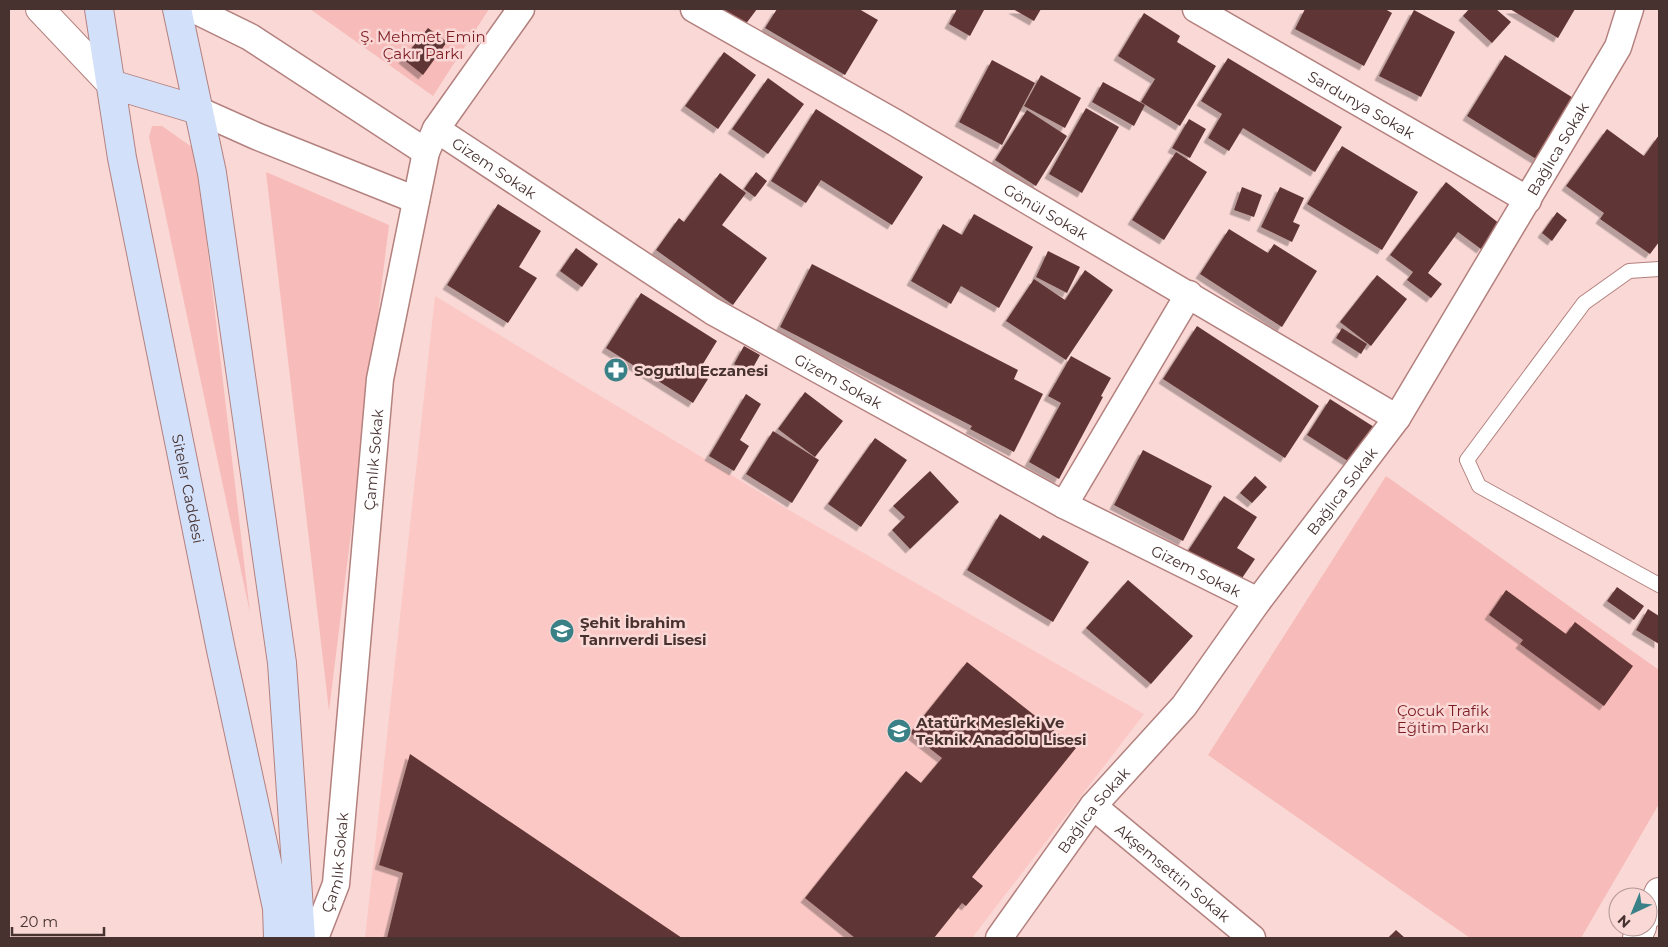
<svg xmlns="http://www.w3.org/2000/svg" width="1668" height="947" viewBox="0 0 1668 947" font-family="Montserrat,sans-serif">
	<style>
		.built { fill: #fbc8c5 }
		.green { fill: #f7bcb9 }
		.building { fill: #613635; filter: url(#shadow) }
		.lines { fill: none; stroke-linecap: round; stroke-linejoin: round }
		.service-casing { stroke: #b3817e; stroke-width: 16 }
		.minor-casing { stroke: #b3817e; stroke-width: 29 }
		.tertiary-casing { stroke: #b3817e; stroke-width: 30 }
		.secondary-casing { stroke: #b3817e; stroke-width: 30 }
		.service { stroke: #fff; stroke-width: 14 }
		.minor { stroke: #fff; stroke-width: 26 }
		.tertiary { stroke: #fff; stroke-width: 28 }
		.secondary { stroke: #d3e0fa; stroke-width: 28 }
		.labels { text-anchor: middle; dominant-baseline: central; stroke-width: 5; stroke-linejoin: round; paint-order: stroke }
		.park-label { font-size: 15px; fill: #7d1d23; stroke: #f9d8d6 }
		.street-label { font-size: 15px; fill: #473230; stroke: #f9d8d6 }
		.poi-label { font-size: 15px; font-weight: bold; fill: #473230; stroke: #f9d8d6; text-anchor: start }
	</style>
	<defs>
		<filter id="shadow"><feDropShadow dx="-4.5" dy="4.5" stdDeviation="0" flood-color="#0004"/></filter>
	</defs>
	<rect width="100%" height="100%" fill="#f9d8d6"/>
	<path class="built" d="M435,296l359,217 350,201 -172,224h-607z"/>
	<path class="green" d="M310,9h179l-56,87z
		M152,126h10l34,24 54,463 -101,-476z
		M266,172l123,53 -60,486z
		M1386,476l273,194v134l-78,134h-111l-262,-183z"/>
	<path class="building" d="M722,9h35l-12,16z
		M777,9h82l19,11 -33,55 -80,-47z
		M957,9l27,1 -14,26 -21,-12z
		M1013,9h28l-7,12z
		M1305,9h80l7,4 -28,53 -69,-37z
		M1469,9h27l15,13 -19,21 -29,-27z
		M1510,9h65l-17,29z
		M1414,10l41,22 -34,65 -42,-21z
		M1144,13l36,23 -3,6 39,24 -36,60 -39,-24 14,-23 -37,-23z
		M428,28l19,14 -24,33 -20,-16z
		M724,52l32,23 -38,54 -33,-23z
		M1505,55l73,46 -37,61 -74,-46z
		M1228,58l114,69 -27,45 -72,-44 -14,23 -21,-13 14,-24 -21,-13z
		M992,60l43,23 -33,62 -43,-23z
		M1041,75l40,23 -16,30 -41,-22z
		M768,78l36,26 -36,50 -36,-25z
		M1103,82l42,23 -11,21 -42,-24z
		M1086,108l33,19 -37,66 -33,-19z
		M816,109l107,68 -31,48 -71,-45 -15,23 -35,-22z
		M1027,110l40,26 -31,50 -41,-26z
		M1189,119l17,10 -16,29 -18,-10z
		M1607,129l37,27 15,-21v107l-9,12 -50,-35 4,-6 -38,-27z
		M1342,146l76,46 -36,58 -75,-46z
		M1176,152l31,20 -43,68 -32,-20z
		M756,172l11,9 -12,16 -11,-8z
		M720,173l26,20 -24,32 45,33 -34,47 -77,-55 23,-32 5,4z
		M1446,182l54,42 -19,25 -23,-17 -30,41 14,11 -11,14 -24,-18 6,-8 -23,-17z
		M1242,187l20,8 -8,22 -20,-7z
		M1280,187l24,11 -11,24 7,3 -8,17 -31,-15z
		M498,204l43,27 -22,36 18,11 -29,45 -61,-38z
		M1557,212l10,8 -15,21 -10,-8z
		M974,214l59,33 -34,61 -38,-22 -10,18 -40,-23 32,-57 19,11z
		M1229,229l39,24 6,-9 43,27 -35,56 -82,-53z
		M576,248l22,16 -16,23 -22,-16z
		M1048,251l32,16 -13,26 -31,-16z
		M812,264l206,106 -4,9 29,15 -29,58 -44,-23 2,-3 -192,-99z
		M1085,270l28,20 -47,70 -60,-39 28,-42 31,21z
		M1377,275l30,24 -36,47 -31,-24z
		M641,293l76,48 -19,31 10,7 -15,24 -87,-55z
		M1197,326l122,80 -34,52 -122,-79z
		M1342,328l25,16 -6,10 -25,-16z
		M744,346l16,9 -10,18 -16,-9z
		M1071,356l40,22 -10,18 2,1 -44,82 -30,-17 32,-59 -13,-7z
		M805,392l38,29 -28,36 -37,-28z
		M746,394l15,10 -21,36 9,6 -15,25 -25,-15z
		M1330,399l44,28 -23,36 -44,-28z
		M773,431l46,29 -27,43 -46,-29z
		M875,438l32,22 -46,67 -33,-23z
		M1143,450l69,36 -29,55 -69,-36z
		M930,471l29,31 -49,47 -18,-19 13,-13 -12,-11z
		M1255,476l12,11 -15,16 -12,-10z
		M1224,496l33,21 -20,31 18,11 -19,28 -50,-33z
		M1000,514l40,25 3,-4 46,27 -36,60 -86,-52z
		M1128,580l65,56 -42,48 -65,-56z
		M1617,587l27,19 -10,14 -27,-19z
		M1506,590l60,44 9,-12 58,44 -29,40 -84,-62 3,-4 -34,-25z
		M1648,609l11,7v28l-23,-14z
		M967,662l109,86 -104,129 11,9 -17,20 -4,-3 -28,35h-79l-50,-40 101,-127 15,12 21,-25 -32,-25z
		M410,754l272,184h-295l16,-65 -24,-8z
		M1396,930l9,8h-17z"/>
	<g class="lines">
		<defs>
			<path id="service" d="M1659,269l-30,2 -45,32 -117,157 12,26 180,99"/>
			<g id="minor">
				<path d="M193,9l57,28 176,115"/>
				<path id="s1" d="M694,9l200,113 503,296"/>
				<path id="s2" d="M1196,9l332,191"/>
				<path d="M198,110l58,26 160,64"/>
				<path id="s3" d="M436,129l276,182 352,194 194,96"/>
				<path d="M1064,505l125,-211"/>
				<path id="s4" d="M1093,806l159,132"/>
				<path id="s5" d="M315,938l21,-54 44,-505 46,-227 10,-23 85,-120"/>
				<path id="s6" d="M999,938l94,-132 91,-100 74,-105 139,-183 221,-371 12,-38"/>
			</g>
			<path id="tertiary" d="M40,9l71,75
				M1648,915l11,-23
				M1637,938l5,-11"/>
			<g id="secondary">
				<path id="s7" d="M99,9l23,149 99,492 56,258 1,30"/>
				<path d="M177,9l35,164 70,490 19,275"/>
				<path d="M111,84l87,26"/>
			</g>
		</defs>
		<use href="#service" class="service-casing"/>
		<use href="#minor" class="minor-casing"/>
		<use href="#tertiary" class="tertiary-casing"/>
		<use href="#secondary" class="secondary-casing"/>
		<use href="#service" class="service"/>
		<use href="#minor" class="minor"/>
		<use href="#tertiary" class="tertiary"/>
		<use href="#secondary" class="secondary"/>
	</g>
	<defs>
		<symbol id="pharmacy-disc" viewBox="-11 -11 22 22"><circle r="9.5" fill="#398187" stroke="#f9d8d6"/><path d="M-2-6h4v4h4v4h-4v4h-4v-4h-4v-4h4Z" fill="#fff"/></symbol>
		<symbol id="school-disc" viewBox="-11 -11 22 22"><circle r="9.5" fill="#398187" stroke="#f9d8d6"/><path d="M0-5L7-2L0 1L-7-2ZM-4 1L0 2.5L4 1V4Q0 6-4 4Z" fill="#fff"/></symbol>
	</defs>
	<g fill-rule="evenodd">
		<use href="#pharmacy-disc" x="602" y="356" width="28" height="28"/>
		<use href="#school-disc" x="548" y="617" width="28" height="28"/>
		<use href="#school-disc" x="885" y="717" width="28" height="28"/>
	</g>
	<g class="labels">
		<g class="park-label">
			<text x="423" y="36">Ş. Mehmet Emin<tspan x="423" dy="17">Çakır Parkı</tspan></text>
			<text x="1443" y="710">Çocuk Trafik<tspan x="1443" dy="17">Eğitim Parkı</tspan></text>
		</g>
		<g class="street-label">
			<text stroke="none"><textPath href="#s2" startOffset="191">Sardunya Sokak</textPath></text>
			<text stroke="none"><textPath href="#s6" startOffset="969">Bağlıca Sokak</textPath></text>
			<text stroke="none"><textPath href="#s3" startOffset="70">Gizem Sokak</textPath></text>
			<text stroke="none"><textPath href="#s1" startOffset="406">Gönül Sokak</textPath></text>
			<text stroke="none"><textPath href="#s3" startOffset="475">Gizem Sokak</textPath></text>
			<text stroke="none"><textPath href="#s5" startOffset="484">Çamlık Sokak</textPath></text>
			<text stroke="none"><textPath href="#s7" startOffset="488">Siteler Caddesi</textPath></text>
			<text stroke="none"><textPath href="#s6" startOffset="564">Bağlıca Sokak</textPath></text>
			<text stroke="none"><textPath href="#s3" startOffset="880">Gizem Sokak</textPath></text>
			<text stroke="none"><textPath href="#s6" startOffset="159">Bağlıca Sokak</textPath></text>
			<text stroke="none"><textPath href="#s5" startOffset="79">Çamlık Sokak</textPath></text>
			<text stroke="none"><textPath href="#s4" startOffset="104">Akşemsettin Sokak</textPath></text>
		</g>
		<g class="poi-label">
			<text x="634" y="370">Sogutlu Eczanesi</text>
			<text x="580" y="622">Şehit İbrahim<tspan x="580" dy="17">Tanrıverdi Lisesi</tspan></text>
			<text x="916" y="722">Atatürk Mesleki Ve<tspan x="916" dy="17">Teknik Anadolu Lisesi</tspan></text>
		</g>
	</g>
	<rect width="1668" height="947" fill="none" stroke="#473230" stroke-width="20"/>
	<g transform="translate(1633 912) rotate(224)"><circle r="24" fill="#f9d8d6" stroke="#b29694"/>
	<path d="M0-4L9 19L0 12L-9 19Z" fill="#398187"/>
	<text y="-8" font-size="14" font-weight="bold" text-anchor="middle" fill="#473230">N</text>
	</g>
	<path d="M12 927v8h92v-8" fill="none" stroke="#473230" stroke-width="2.5"/>
	<text x="20" y="927" font-size="15" fill="#473230" stroke="#f9d8d6" stroke-width="4" paint-order="stroke">20 m</text>
</svg>
